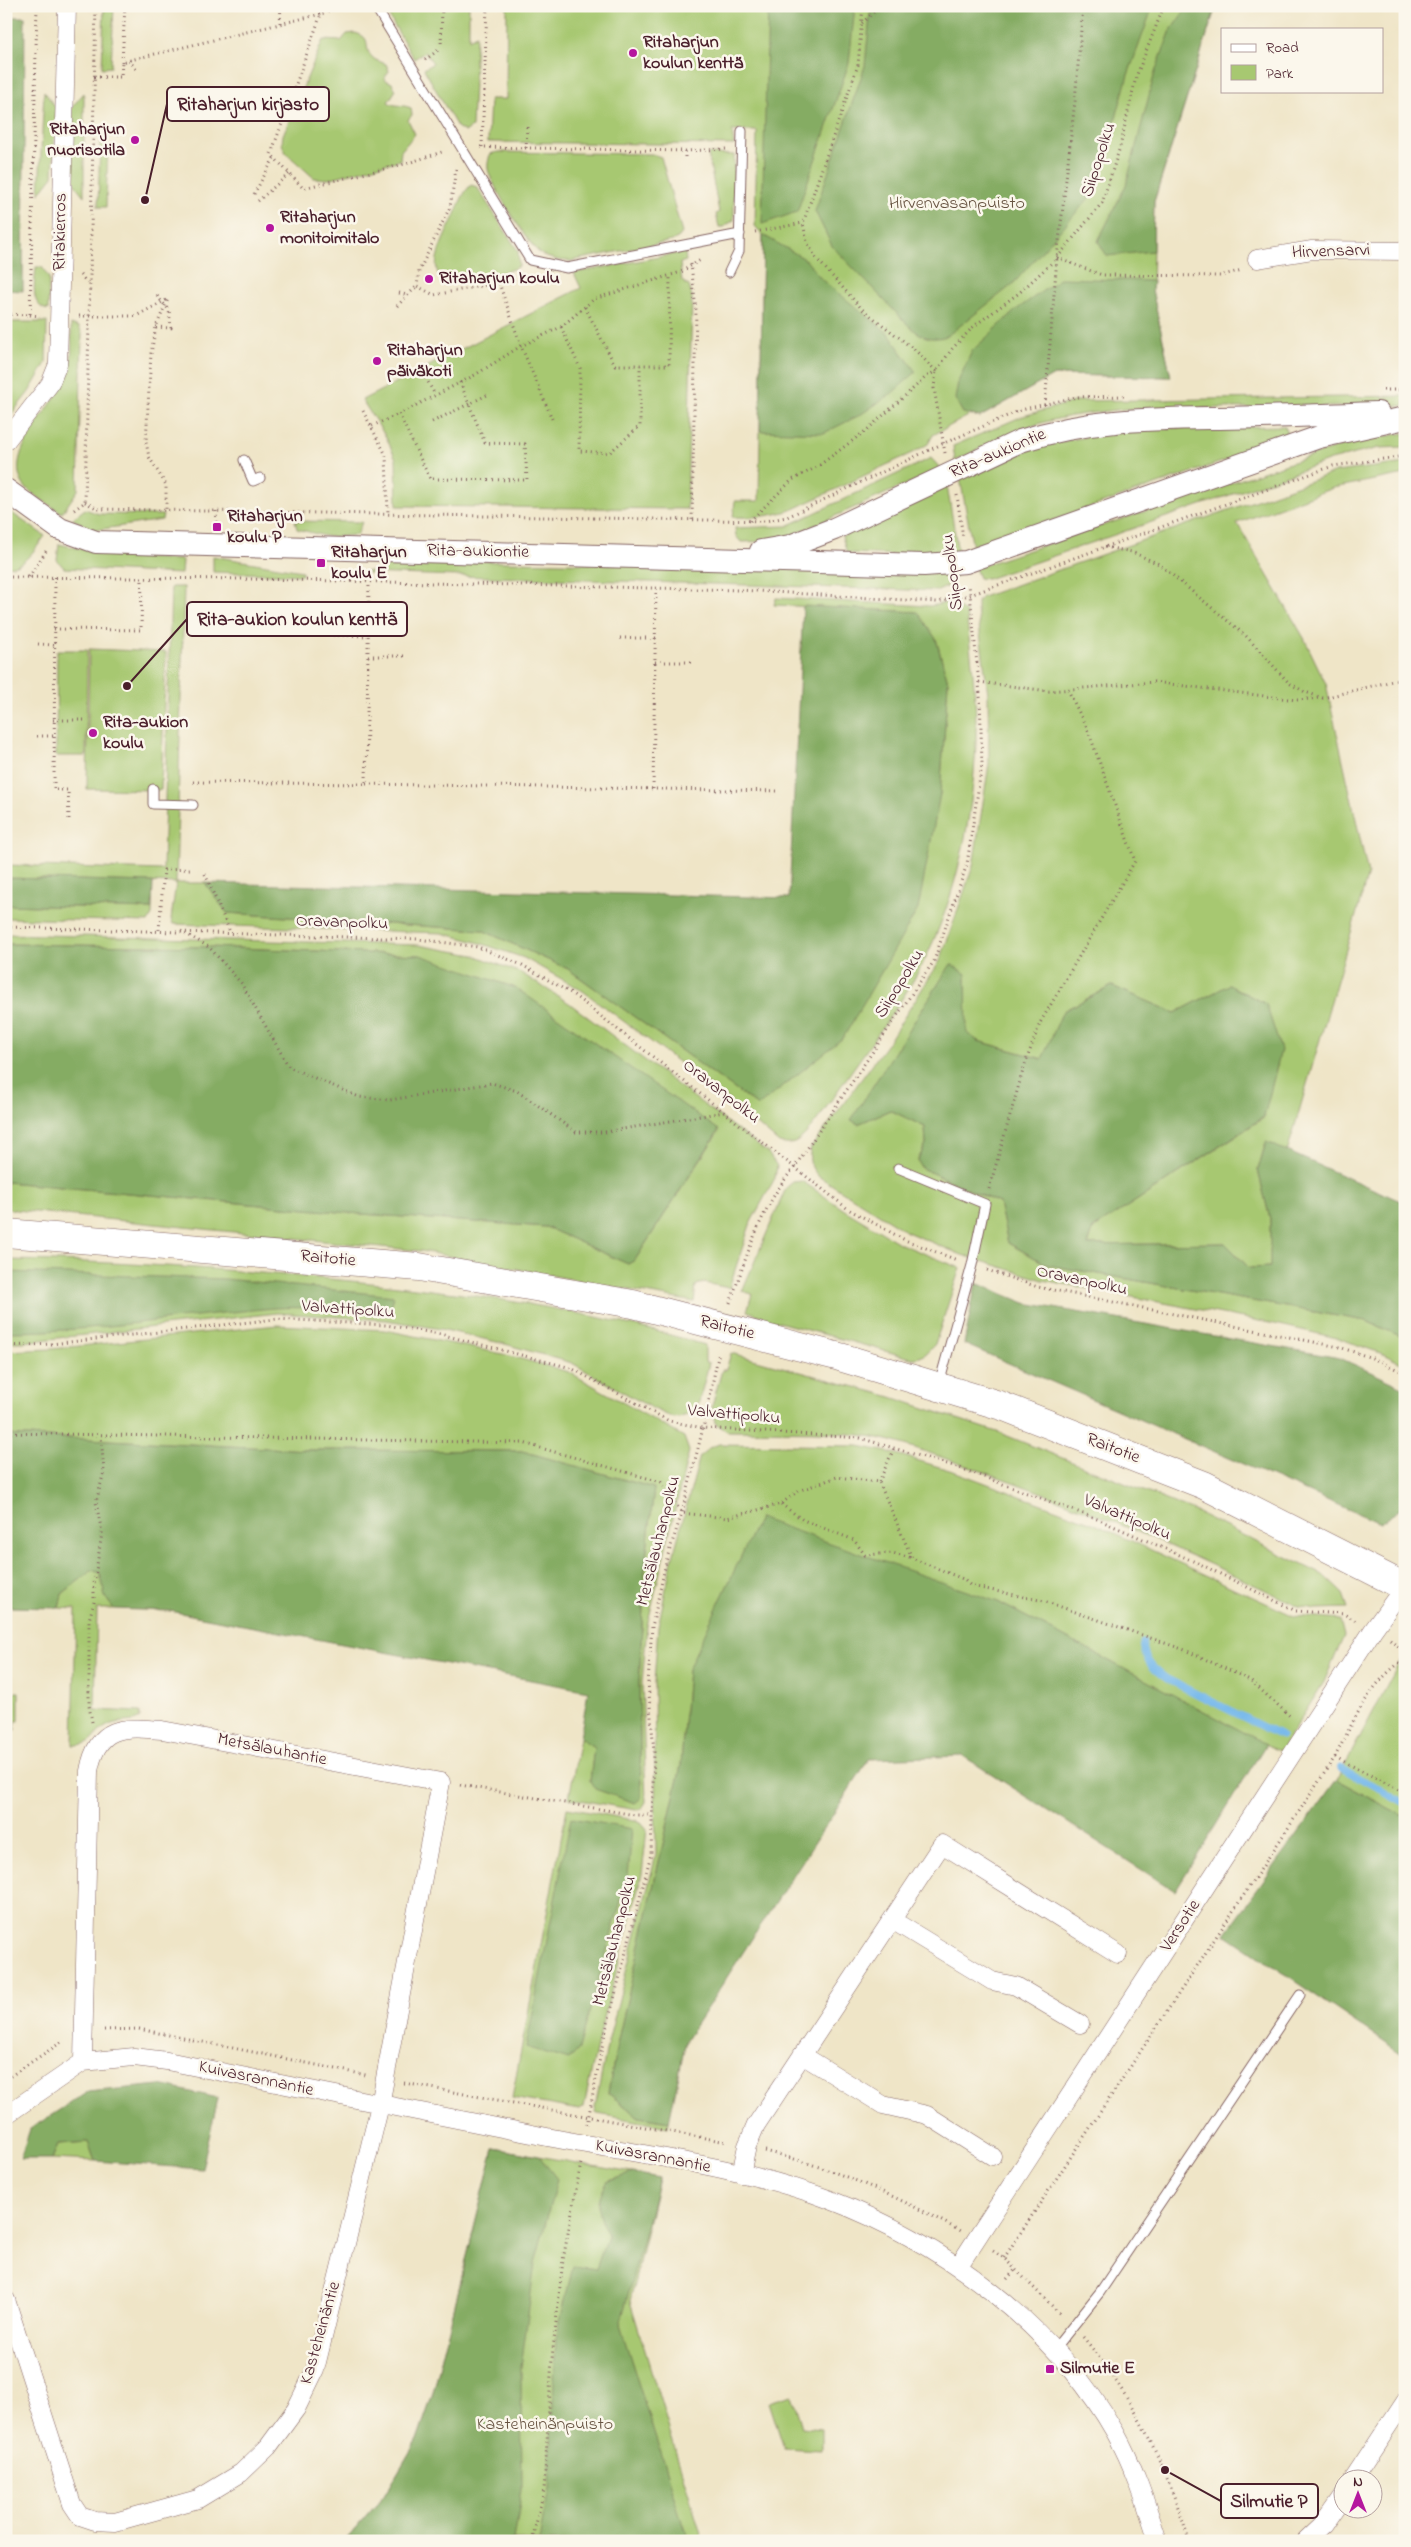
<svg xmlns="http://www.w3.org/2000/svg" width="1411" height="2547" viewBox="0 0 1411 2547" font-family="'Indie Flower',sans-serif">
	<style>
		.green { fill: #a7c871; stroke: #78744e }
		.forest { fill: #85ac63; stroke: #686647 }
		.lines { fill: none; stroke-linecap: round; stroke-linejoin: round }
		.stream { stroke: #75b8eb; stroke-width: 7 }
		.service-casing { stroke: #846462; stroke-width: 11 }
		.minor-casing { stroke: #846462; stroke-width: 19 }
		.tertiary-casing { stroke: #846462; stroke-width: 24 }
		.primary-casing { stroke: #846462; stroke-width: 29 }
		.path { stroke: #846462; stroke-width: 3; stroke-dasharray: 1 4; stroke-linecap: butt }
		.service { stroke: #fff; stroke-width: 9 }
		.minor { stroke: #fff; stroke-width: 18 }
		.tertiary { stroke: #fff; stroke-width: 22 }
		.primary { stroke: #fff; stroke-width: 28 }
		.path-bridge { stroke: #846462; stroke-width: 3; stroke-dasharray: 1 4; stroke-linecap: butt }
		.poi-dot { fill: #b5179e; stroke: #fbf7ec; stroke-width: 2 }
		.labels { text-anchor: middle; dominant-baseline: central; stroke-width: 5; stroke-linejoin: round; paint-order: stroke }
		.poi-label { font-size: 18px; font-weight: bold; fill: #4a1f2b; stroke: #fbf7ec; text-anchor: start }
		.street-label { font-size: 18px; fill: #4a1f2b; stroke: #fbf7ec }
		.park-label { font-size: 18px; fill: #665240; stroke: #fbf7ec }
		.leader { fill: none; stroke: #4a1f2b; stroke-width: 2 }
		.callout-dot { fill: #4a1f2b; stroke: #fbf7ec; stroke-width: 2 }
		.callout { fill: #fbf7ec; stroke: #4a1f2b; stroke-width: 2 }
		.callout-label { font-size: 19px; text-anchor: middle; font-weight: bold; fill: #4a1f2b }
	</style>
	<rect width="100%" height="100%" fill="#fbf7ec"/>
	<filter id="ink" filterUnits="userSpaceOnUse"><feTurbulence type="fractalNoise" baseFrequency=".02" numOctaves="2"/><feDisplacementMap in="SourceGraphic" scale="10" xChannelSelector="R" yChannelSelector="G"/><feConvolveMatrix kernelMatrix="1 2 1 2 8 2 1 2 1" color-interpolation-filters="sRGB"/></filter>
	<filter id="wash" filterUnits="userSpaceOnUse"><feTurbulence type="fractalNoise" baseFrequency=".0096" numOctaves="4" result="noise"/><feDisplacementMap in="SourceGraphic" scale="20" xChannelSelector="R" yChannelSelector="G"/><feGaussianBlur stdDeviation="1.12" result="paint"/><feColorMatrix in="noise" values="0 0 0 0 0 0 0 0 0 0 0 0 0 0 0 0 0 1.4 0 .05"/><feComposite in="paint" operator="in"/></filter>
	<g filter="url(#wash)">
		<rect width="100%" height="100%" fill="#efe5c7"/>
		<path class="green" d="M104,6h10l-3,61 -9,1z
			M383,6h86v33l7,-4 -4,92 -7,5 -8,-5 -33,-58 9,-6 -8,-11 -11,7z
			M507,6h709l-62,196 -2,88 19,87 -117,-2 -74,42 -10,-2 -37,20 -5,9 -12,7 -122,58c-21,7 -39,9 -61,8l2,-16h24l4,-266 -8,-9 2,-95h-25l2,14 -246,-3 2,-43h16z
			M355,33c19,5 7,14 17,24 3,4 10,5 14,7l3,7 -5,8 8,4 4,7 -8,12c7,5 14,2 23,6l1,7 -4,5 7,14 -14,17 -1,9 -72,19 -14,-1 -28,-25 -4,-9 1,-9 40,-95 18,1 6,-7z
			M44,91l12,17 -3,68 -14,18z
			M84,93v103l-15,-19 2,-69z
			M108,142l-2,65h-8l2,-64z
			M498,152l154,2 9,3 21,76 -3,4 -7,4 -102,20c-10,0 -21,-2 -29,-7 -12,-8 -51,-71 -53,-85 -1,-5 1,-10 2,-15z
			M708,154l26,1v65l-10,7h-5l-3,-13 3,-2z
			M471,185l6,2 41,64 1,15c-13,7 -28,9 -43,13 -59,13 -39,-28 -23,-60 5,-11 9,-26 18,-34z
			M685,252l1,9 -6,2 2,18 7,5 3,11 -5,212 -290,-3 -1,-47 -10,-22 -24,-37 219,-112 -7,-15z
			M36,267h6l7,11 -1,32c-19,-4 -13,-28 -12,-43z
			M6,322h41l-1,41 -17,29 -23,29z
			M71,324l8,3 3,7 -4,156 -16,23c-12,-8 -26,-16 -37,-26 -25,-33 30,-80 42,-110 7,-16 4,-37 4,-53z
			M1405,396v10l-280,3c-36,4 -73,8 -107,22 -21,8 -42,20 -63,30l-2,-15 70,-30 54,-15z
			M1285,426l3,13 -315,109 -13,-70 75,-31 90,-18z
			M1405,433v14l-26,1 -48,12 -344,119 -8,-1 -4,-10 381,-127z
			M931,458l10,11 -162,72 -38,1 -5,-6 -1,-8 52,-2z
			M1405,463v11l-72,14 -96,35 67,115 22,46 42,190 -81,279 -21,-11 -8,28 12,49 1,48 -22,1 -24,-25 -137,2 5,-16 172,-112 -36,-132 -54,28 -63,-27 -49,25 -20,48 -65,-18 -12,-8v-58l-108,149 32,-14 35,17 1,17 -8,16 3,8 78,35 9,40 40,22 318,56 39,17v27l-22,-11 -42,-15 -61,-14 -237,-45 -81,-25 -55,-23 -89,-56c-8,-10 -10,-15 -7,-28l76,-104 53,-83 33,-95 16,-102 -1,-70 -11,-84v-8l5,-5 354,-125z
			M947,485l11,67 -26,4 -85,-3 -5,-17z
			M6,509l39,27c-11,14 -19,30 -39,31z
			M85,509l14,5 64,1 -1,5 -66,10 -24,-11z
			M295,521l67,1 -5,13 -28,2 -32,-8z
			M59,544l55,12 68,4 -1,14 -117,-6 -7,-8z
			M213,556l89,15v4l-89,-3z
			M411,560l548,11 -7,13 -14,7 -576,-18z
			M171,587h13l-8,296h29l22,30 255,17 86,39 190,137 182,-312 8,-112 -12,-43 -20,-27 -142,-7 2,-7 154,8 21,-4 15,11c5,42 11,86 10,129 -3,75 -19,156 -54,223 -22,41 -52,79 -78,117 -10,13 -36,56 -50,61 -5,2 -10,1 -15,0l-51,-44 -145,-108 -59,-33 -44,-15 -38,-10 -269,-9 -2,-5 5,-36 -170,-5v-13l157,5z
			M89,649l77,3 -5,138 -74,-1z
			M57,650h30l-1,106h-30z
			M6,905l146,4v6l-4,7 -142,-4z
			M6,934l412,11 56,10 47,18 48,30 199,150 9,13 -2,12 -24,44 -22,66 -25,-5 -8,2 -2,17 -273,-51 -415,-42v-27l355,32 185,13 82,37 7,-4 84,-129 -299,-176 -211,-8 -203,-3z
			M802,1181l44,30 55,33 59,24 -25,76c-7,8 -12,15 -24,14l-136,-37 -28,-10 5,-17 -10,-3 44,-103 7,-6z
			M6,1260c108,1 216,9 324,19 126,12 254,29 375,66v17l4,1 -10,39 -10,12 -10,4 -8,-1 -23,-11 -76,-43 -67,-19 -64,-15 -55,-9 -109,-7 -254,29h-17z
			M277,1325l108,5 118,24 66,18 115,65 5,14 -42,175 -5,56 4,120 -4,6 -6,2 -67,-12 11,-60 14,9 -4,34 51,17 -2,-115 6,-115 9,-80 -132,-37 -214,-1 -302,-15v-84l46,-2z
			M731,1353l157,43 112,37 196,79 127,63 20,19 5,14 -32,1 -17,-3c-107,-51 -215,-101 -327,-138 -36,-12 -75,-29 -112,-33 -44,-5 -89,-3 -133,-4l-12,-8 -3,-17 10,-36h4z
			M719,1444l140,2 34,7 63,19 139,52 199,92 46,4 4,16 -20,46 -44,70 -282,-150 -310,67 -7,97 -63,274 -10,53 31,24 30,5 -1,5 -70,-13 -2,-1 -1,-6 13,-65 48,-187 -2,-173 4,-55 14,-67 28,-104 9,-8z
			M92,1570l8,3 5,24 9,12h-17l-2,101 45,2v6c-8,6 -21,2 -31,7 -18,9 -12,20 -36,20l3,-136 -17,-1 3,-14z
			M1405,1652v165l-68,-37z
			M6,1692h13v29h-4v9h-9z
			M567,1808l68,12 6,2 6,7 -5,45 -44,167 -14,66 -4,3 -68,-12z
			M88,2142l7,19 -43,-2 6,-15z
			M494,2148l165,30 -29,123 73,240h-358l39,-45 33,-56 15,-43z
			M792,2395l10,32 19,2v21l-37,-2 -15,-46z"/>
		<path class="forest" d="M768,6h87l-6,57 -52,149 -35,12z
			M871,6h282l-25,69 -19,68 -20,55 -77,87 -65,51c-17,5 -25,1 -38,-10l-77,-80 -17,-35 50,-145z
			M1188,6h28l-62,195 -1,50 -46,5 -9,-15 28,-56 29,-113 16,-42z
			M6,17h19l-2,274 -17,-1z
			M763,235l42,24 17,21 66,53 28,39 -25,22 -31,21 -36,18 -64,-2z
			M1061,278l92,3 -1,9 19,87 -117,-2 -74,42 -17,-4 -8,-14 3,-17 14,-31 44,-41z
			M803,606l115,6 18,27 12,43 -8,112 -22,115 -75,129 -85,68 -190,-137 -86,-39 -255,-17 -22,-30 584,15z
			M6,878l147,4 -1,27 -146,-4z
			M6,944l203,3 211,8 96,33 203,142 -84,130 -7,4 -82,-37 -185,-13 -355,-32z
			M951,964l15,10 1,59 11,8 64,18 21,-48 49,-25 63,27 54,-28 37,19 15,46 -17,67 -171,112 -5,16 137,-2 24,25 21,-1v-48l-12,-49 8,-28 139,61v135l-39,-17 -318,-56 -40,-22 -9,-40 -78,-35 -3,-8 8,-16 -1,-17 -35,-17 -32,14 -7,-4z
			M6,1272l219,7 169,17 -5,18c-38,-3 -77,-8 -114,-6 -90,7 -179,24 -269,24z
			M976,1283l49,20 315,55 65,30v118l-25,17 -416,-179z
			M6,1435l302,15 214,1 132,37 -9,80 -6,115 2,115 -6,5 -40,-14 -5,-8 4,-34 -14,-9 8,-47 -418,-80 -56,-2 -9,-12 -5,-24 -8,-3 -30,24 -3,14 -53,-1z
			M759,1518l239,84 268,142 -91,147 -212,-135 -94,3 -183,281 -17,82 -30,-5 -31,-24 10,-53 63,-274 7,-97z
			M1337,1780l68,37v239l-180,-122z
			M571,1818l61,11 -4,47 -49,173 -10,11 -43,-13z
			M160,2085l58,13 -16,71 -107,-8 -7,-19 -30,2 -6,15h-32l10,-30 57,-37z
			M494,2148l45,8 18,23 -22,84 -14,104 1,122 -8,52h-169l39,-45 33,-56 15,-43z
			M633,2173l26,5 -39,147 68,216h-149l10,-52 7,-151 17,-72 23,3 12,-35c-13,-19 -12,-34 0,-53z"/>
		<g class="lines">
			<path class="stream" d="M1143,1642c1,19 10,27 24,37l114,57
				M1341,1768l64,35"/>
		</g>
	</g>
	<g filter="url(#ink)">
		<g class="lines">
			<defs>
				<path id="service" d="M375,6l155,254 37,8 173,-34
					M729,272l10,-21 3,-120
					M244,460l9,21 7,-3
					M153,789v15l40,1
					M898,1168l87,36 -13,61 -33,119
					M1053,2351l47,-59 200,-297"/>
				<path id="minor" d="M1257,259l55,-9 93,1
					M6,441l44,-57 8,-20 9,-358
					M892,1920l100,61 24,5 64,38
					M802,2055l81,50 44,10 65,41
					M6,2115l77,-53 51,-5 33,4c125,25 250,51 375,75 93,18 198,30 286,63 114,43 226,126 287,233 19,34 31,71 43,109
					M741,2174l6,-28 9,-21 186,-281 176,110
					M958,2267l415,-637 31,-43
					M6,2300l66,204 8,12 15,5 20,1 83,-23 43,-26 27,-26 28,-38 19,-39 65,-265 61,-323 -279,-52c-39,-4 -65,-4 -73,41l-6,291
					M1353,2480l52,-79
					M1306,2541l17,-16 21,-30"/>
				<path id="tertiary" d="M6,490l54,39 36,13 828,23 42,-3 353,-125 86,-19
					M761,551l29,-5 44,-17 186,-88c69,-22 128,-22 199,-23 53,-1 106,-3 159,-5"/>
				<path id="primary" d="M6,1233l413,34 214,37 207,53 162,49 202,79 201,102"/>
			</defs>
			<use href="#service" class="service-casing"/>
			<use href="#minor" class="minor-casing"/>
			<use href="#tertiary" class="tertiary-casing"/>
			<use href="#primary" class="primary-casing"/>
			<path class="path" d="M342,6l-21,8 -50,140 32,34 102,-24 40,-13
				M280,23l1,-17
				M862,23l18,-17
				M129,60l9,12
				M425,60l16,-12 1,-42
				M122,62l3,-56
				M94,77h27l1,-15 199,-48
				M93,134h26
				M480,147l205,4 41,-2
				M482,147l5,-141
				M526,148l1,-21
				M685,151v8
				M456,169l-6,38 -31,64 -2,15 17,9 95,-18
				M254,194l20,-36
				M258,201l32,-28
				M755,232l48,-9
				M1057,258l45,17 118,1 22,-6
				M691,264l5,46 -4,211
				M80,275l10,10
				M499,283l22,63 32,75
				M399,293l8,2
				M157,296l3,-4
				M397,306l20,-20
				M585,307l30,58h54l1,-90
				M6,314l24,1 7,-309
				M30,315l10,1
				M79,316h57l32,-17 -12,28 -5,26 -5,89 3,15 17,28v25
				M156,327l15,1 -2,-18
				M561,327l19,41 -1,83 30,2 31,-27v-61
				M421,369l14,26
				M460,382l25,61 40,1 2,36 -97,-1 -31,-65 76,-39 46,-29 40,-19 33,-28 87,-27 21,-13
				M1383,390h22
				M1045,405l12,-147 18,-157 8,-95
				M363,411l23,44 2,59
				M432,422l55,-27
				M372,426l27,-12
				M945,453l-11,-65 2,-17 16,-22 22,-23 45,-33 38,-35 45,-55 18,-56 16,-70 28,-71
				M957,495l6,43
				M85,502l13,7 667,12 22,-4 155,-73 79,-34 55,-13 48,-1
				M74,510l11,-8 11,-496
				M216,511l1,13
				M750,521l42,-41 25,-13 51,-38 58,-52 10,-6 -21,-21 -53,-41 -46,-51 -9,-16 -4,-19 55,-158 5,-59
				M1105,547l27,5 27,12 87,72 43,47 16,9 18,6 82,-20
				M6,577l244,2 490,11 197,12 33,-7 363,-129 72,-10
				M29,577l19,-29
				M55,577l-1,213h14l1,29
				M54,629l87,1 1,-52
				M333,635l35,1
				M620,638h36
				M38,644l16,1
				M368,656h38
				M655,662h39
				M979,682l70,9 105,-9 142,18 25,-2
				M53,720h35
				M37,736h16
				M193,782l173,2 3,-202
				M366,784l414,7
				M653,789l3,-200
				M205,874l25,58
				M6,927l412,12 60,8 44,18 49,28 277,216 57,31 52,20
				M159,930l5,-60 27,-1
				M181,931l28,16 32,36 48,84 70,30 31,3 102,-17 25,8 59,41h29l119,-20
				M989,1189l35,-122 16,-44 95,-162 -46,-128 -21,-43
				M987,1270l51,17 301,60 33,11 33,15
				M730,1303c17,-47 31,-97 64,-135l140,-207 33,-97 15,-100 -2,-70 -11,-110
				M6,1346l45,-2 226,-25 109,6 54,9 131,34 98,53 34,7 157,10 97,29 140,52 103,45 96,47 48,3 12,7
				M6,1433l517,10 138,39 21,31 45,5 54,-14 17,-13 39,-14 42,5 33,76 51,21 8,7 73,15 141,49 65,30 42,38
				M879,1482l15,-34
				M781,1504l22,16 51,20 11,15 28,-2 19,5
				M1390,1639l15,13
				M92,1722l-3,-16v-86l5,-18v-18l8,-51 -6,-31 8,-30 -3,-36
				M1335,1757l70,36
				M460,1785l175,30h17
				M104,2030l35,-1 227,46
				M6,2079l57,-38
				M404,2083l323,59
				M587,2125l16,-83 48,-188 3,-102 -6,-70 4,-55 15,-69 15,-45 21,-85 16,-76
				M765,2151c68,17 133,45 195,80
				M993,2251l11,7 57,57
				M1004,2258l331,-501c20,-38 33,-73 70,-98
				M1007,2279l8,-9
				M1083,2337c51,61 83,128 106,204
				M532,2541l12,-51 8,-132 11,-98 18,-97"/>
			<use href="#service" class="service"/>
			<use href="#minor" class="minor"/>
			<use href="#tertiary" class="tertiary"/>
			<use href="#primary" class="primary"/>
			<path class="path-bridge" d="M157,296l12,14"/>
		</g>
	</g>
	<g class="poi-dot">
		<circle cx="633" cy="53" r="5"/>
		<circle cx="135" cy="140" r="5"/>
		<circle cx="270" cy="228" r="5"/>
		<circle cx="429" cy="279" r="5"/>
		<circle cx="377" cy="361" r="5"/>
		<rect x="212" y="522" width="10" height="10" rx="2.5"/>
		<rect x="316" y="558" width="10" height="10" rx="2.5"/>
		<circle cx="93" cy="733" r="5"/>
		<rect x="1045" y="2364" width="10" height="10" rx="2.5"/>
	</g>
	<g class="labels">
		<g class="poi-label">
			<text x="643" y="43">Ritaharjun<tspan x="643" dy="21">koulun kenttä</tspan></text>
			<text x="125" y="130" text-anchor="end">Ritaharjun<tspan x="125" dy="21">nuorisotila</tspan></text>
			<text x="280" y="218">Ritaharjun<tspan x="280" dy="21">monitoimitalo</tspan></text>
			<text x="439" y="279">Ritaharjun koulu</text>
			<text x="387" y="351">Ritaharjun<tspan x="387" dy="21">päiväkoti</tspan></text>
			<text x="227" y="517">Ritaharjun<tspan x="227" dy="21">koulu P</tspan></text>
			<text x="331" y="553">Ritaharjun<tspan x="331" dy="21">koulu E</tspan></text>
			<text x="103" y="723">Rita-aukion<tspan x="103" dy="21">koulu</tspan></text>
			<text x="1060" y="2369">Silmutie E</text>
		</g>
		<g class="street-label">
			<text transform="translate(1099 160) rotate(-72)">Siipopolku</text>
			<text transform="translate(61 232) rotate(-89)">Ritakierros</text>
			<text transform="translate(1331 252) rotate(-2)">Hirvensarvi</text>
			<text transform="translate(998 454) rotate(-23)">Rita-aukiontie</text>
			<text transform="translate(478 552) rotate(1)">Rita-aukiontie</text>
			<text transform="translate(953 572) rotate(-97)">Siipopolku</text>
			<text transform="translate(342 923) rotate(2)">Oravanpolku</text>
			<text transform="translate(900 984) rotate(-58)">Siipopolku</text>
			<text transform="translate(721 1092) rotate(38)">Oravanpolku</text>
			<text transform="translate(328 1259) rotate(5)">Raitotie</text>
			<text transform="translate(1082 1281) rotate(12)">Oravanpolku</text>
			<text transform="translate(348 1310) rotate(4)">Valvattipolku</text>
			<text transform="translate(727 1328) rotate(14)">Raitotie</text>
			<text transform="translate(734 1415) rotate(5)">Valvattipolku</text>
			<text transform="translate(1113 1449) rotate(21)">Raitotie</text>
			<text transform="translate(1127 1518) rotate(23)">Valvattipolku</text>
			<text transform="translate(659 1541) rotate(-76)">Metsälauhanpolku</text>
			<text transform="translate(272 1750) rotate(11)">Metsälauhantie</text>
			<text transform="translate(1181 1926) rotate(-57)">Versotie</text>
			<text transform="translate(615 1941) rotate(-76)">Metsälauhanpolku</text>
			<text transform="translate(256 2079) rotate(12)">Kuivasrannantie</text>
			<text transform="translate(653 2157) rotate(11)">Kuivasrannantie</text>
			<text transform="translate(321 2333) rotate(-74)">Kasteheinäntie</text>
		</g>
		<g class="park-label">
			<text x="957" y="204">Hirvenvasanpuisto</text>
			<text x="545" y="2425">Kasteheinänpuisto</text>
		</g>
	</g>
	<path class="leader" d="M145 200L167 104M127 686L187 619M1165 2470L1221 2501"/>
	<g class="callout-dot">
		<circle cx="145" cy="200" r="5"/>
		<circle cx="127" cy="686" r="5"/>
		<circle cx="1165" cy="2470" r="5"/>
	</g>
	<g class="callout">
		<rect x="167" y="87" width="162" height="34" rx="5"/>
		<rect x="187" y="602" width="220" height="34" rx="5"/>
		<rect x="1221" y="2484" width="97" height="34" rx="5"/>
	</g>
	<g class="callout-label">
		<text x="248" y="110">Ritaharjun kirjasto</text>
		<text x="297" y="625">Rita-aukion koulun kenttä</text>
		<text x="1269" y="2507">Silmutie P</text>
	</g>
	<rect width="1411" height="2547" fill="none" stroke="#fbf7ec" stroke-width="25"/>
	<rect x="1221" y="28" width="162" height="65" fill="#fbf7ec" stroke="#b4a19f"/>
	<rect x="1231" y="44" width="25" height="8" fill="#ffffff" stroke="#b4a19f"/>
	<text x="1266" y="52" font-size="15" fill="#4a1f2b">Road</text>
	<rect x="1231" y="65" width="25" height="15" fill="#a7c871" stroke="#b4a19f"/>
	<text x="1266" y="78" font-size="15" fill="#4a1f2b">Park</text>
	<g transform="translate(1358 2494)"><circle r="24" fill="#fbf7ec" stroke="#b4a19f"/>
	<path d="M0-4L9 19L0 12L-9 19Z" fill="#b5179e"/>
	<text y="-8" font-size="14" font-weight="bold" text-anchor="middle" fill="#4a1f2b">N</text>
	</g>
</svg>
